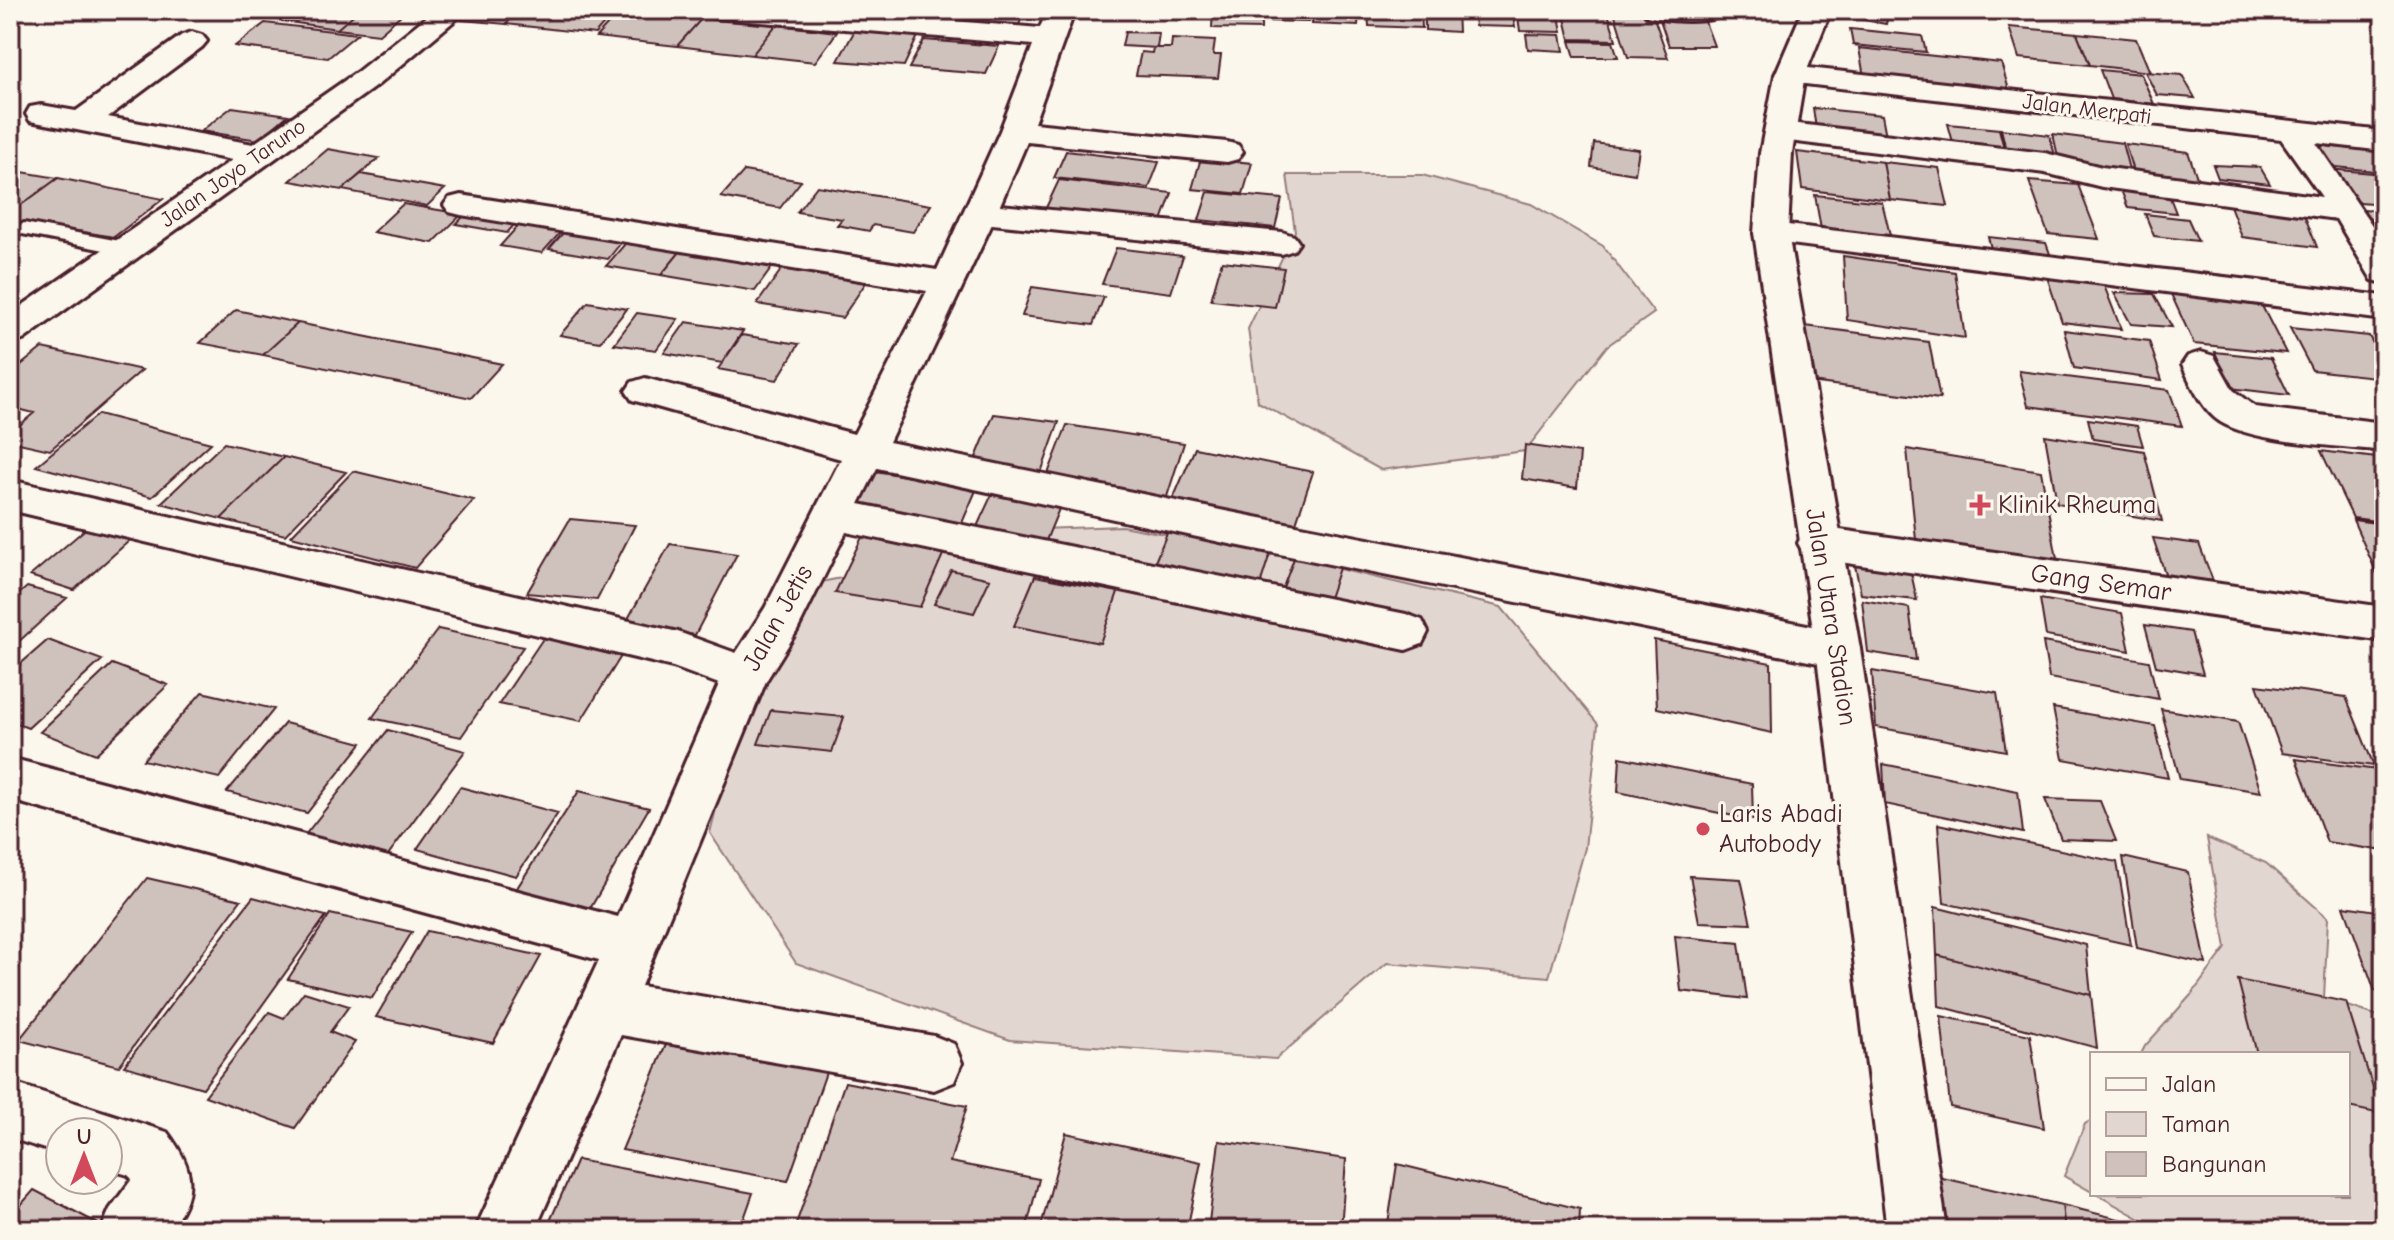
<svg xmlns="http://www.w3.org/2000/svg" width="2394" height="1240" viewBox="0 0 2394 1240" font-family="'Comic Neue',sans-serif">
	<style>
		.green { fill: #e2d7d0; stroke: #967b7e; stroke-width: 2 }
		.building { fill: #cfc2bc; stroke: #4a1f2b; stroke-width: 2 }
		.lines { fill: none; stroke-linecap: round; stroke-linejoin: round }
		.lane-casing { stroke: #4a1f2b; stroke-width: 6 }
		.street-casing { stroke: #4a1f2b; stroke-width: 6 }
		.secondary-casing { stroke: #4a1f2b; stroke-width: 6 }
		.lane { fill: #fbf7ec; fill-rule: evenodd }
		.street { fill: #fbf7ec; fill-rule: evenodd }
		.secondary { fill: #fbf7ec; fill-rule: evenodd }
		.poi-dot { fill: #d1495b; stroke: #fbf7ec; stroke-width: 3 }
		.labels { text-anchor: middle; dominant-baseline: central; stroke-width: 6; stroke-linejoin: round; paint-order: stroke }
		.far-street-label { font-size: 22px; fill: #4a1f2b; stroke: #fbf7ec }
		.poi-label { font-size: 26px; fill: #4a1f2b; stroke: #fbf7ec; text-anchor: start }
		.street-label { font-size: 26px; fill: #4a1f2b; stroke: #fbf7ec }
	</style>
	<rect width="100%" height="100%" fill="#fbf7ec"/>
	<filter id="ink" filterUnits="userSpaceOnUse"><feTurbulence type="fractalNoise" baseFrequency=".0125" numOctaves="2"/><feDisplacementMap in="SourceGraphic" scale="16" xChannelSelector="R" yChannelSelector="G"/><feConvolveMatrix kernelMatrix="1 2 1 2 8 2 1 2 1" color-interpolation-filters="sRGB"/></filter>
	<g filter="url(#ink)">
		<path class="green" d="M1287,175h135l109,29 72,42 51,67 -47,33 -82,105 -144,19 -123,-68 -10,-73 47,-98z
			M1122,526l170,32 209,49 97,117 -13,124 -36,129 -162,-14 -111,96 -266,-19 -214,-77 -86,-130 30,-120 56,-126 116,-23 102,-34z
			M2207,838l59,25 62,55 -4,80 60,20v212h-224l-64,-36h252v-140h-207l4,-8 46,-51 35,-47z
			M2092,1120v72l-28,-16 21,-52z"/>
		<path class="building" d="M298,10h61l-22,19 -54,-8z
			M359,10h8l35,4 -23,20 -42,-5z
			M472,10h48l-14,14 -44,-4z
			M520,10h96l-21,24 -89,-10z
			M621,10h24l58,7 -26,29 -81,-9z
			M861,10h83l-5,11 -82,-4z
			M950,10h74l-5,15 -74,-3z
			M1167,10h39v6l-39,-1z
			M1213,10h48v19l-49,-1z
			M1263,10h45v12l-45,-1z
			M1313,10h46l-1,16 -46,-2z
			M1368,10h53l1,18 -53,-2z
			M1425,10h32l1,22 -33,-2z
			M1473,10h39l3,17 -40,-1z
			M1517,10h41l4,22 -42,-1z
			M1563,10h44l9,30 -46,-1z
			M1845,10h44l-3,14 -43,-8z
			M2066,10h53l3,5z
			M1614,12h38l16,46 -40,-1z
			M1658,14h44l12,32h-45z
			M703,17l73,8 -24,30 -75,-9z
			M265,23l92,11 -29,24 -93,-12z
			M776,25l61,7 -22,30 -63,-7z
			M2009,27l68,6 13,32 -71,-7z
			M1850,29l72,7 4,16 -73,-7z
			M855,30l64,4 -15,32 -66,-5z
			M1125,32l34,1 -2,15 -35,-2z
			M2077,33l59,6 14,33 -60,-7z
			M1526,34l35,1 3,16 -36,-2z
			M1172,39l43,2 -2,14h8l-3,23 -82,-3 5,-23 11,1 1,-5h18z
			M924,40l75,6 -13,28 -77,-6z
			M1570,41l43,1 5,15h-43z
			M1859,48l142,15 9,30 -146,-16z
			M2100,70l41,4 13,30 -43,-5z
			M2145,72l37,3 13,23 -38,-3z
			M232,107l56,8 -29,25 -58,-9z
			M1813,108l69,7 4,21 -70,-7z
			M1948,124l51,5 5,19 -51,-6z
			M2001,129l48,6 6,20 -49,-6z
			M2053,134l69,9 9,34 -72,-16z
			M1594,143l45,6 -4,25 -44,-7z
			M2125,144l63,8 11,31 -65,-8z
			M2305,144l79,8v20l-67,-7z
			M328,149l51,9 -37,32 -52,-9z
			M1066,151l93,11 -10,26 -95,-10z
			M1797,152l86,10 7,38 -88,-11z
			M1201,158l51,5 -9,31 -51,-5z
			M1883,162l56,6 9,38 -58,-6z
			M2213,165l47,2 10,17 -52,-6z
			M2328,169l56,5v30l-37,-3z
			M10,170l48,8 -48,35z
			M744,171l57,10 -21,27 -59,-11z
			M361,174l84,15 -18,17 -85,-16z
			M58,178l105,21 -49,38 -104,-17v-7z
			M1059,180l113,13 -12,33 -116,-14z
			M2029,181l49,4 21,54 -51,-5z
			M817,186l114,19 -18,27 -40,-7 -4,6 -32,-6 5,-6 -45,-7z
			M2121,190l48,5 7,18 -48,-5z
			M1208,192l74,7 -7,29 -76,-8z
			M1815,195l67,7 10,41 -70,-8z
			M2229,203l74,9 14,35 -75,-10z
			M403,204l59,10 -29,29 -60,-11z
			M471,209l50,8 -14,16 -51,-9z
			M2363,209l21,2v23h-7z
			M2145,214l43,5 10,22 -44,-5z
			M526,217l42,7 -26,29 -42,-7z
			M570,225l58,9 -20,25 -59,-10z
			M1988,237l58,6 8,22 -60,-6z
			M630,238l54,9 -23,28 -55,-9z
			M684,247l92,15 -21,29 -94,-16z
			M1116,248l67,8 -12,37 -69,-9z
			M1843,256l112,16 10,66 -118,-18z
			M1222,261l62,7 -9,39 -64,-7z
			M786,263l83,15 -27,40 -85,-14z
			M2047,277l56,6 18,46 -59,-7z
			M1032,287l72,10 -11,28 -71,-9z
			M2170,292l89,8 27,53 -92,-9z
			M2114,293l40,1 18,33 -41,-3z
			M588,302l39,7 -27,33 -40,-7z
			M236,310l62,13 -35,32 -63,-12z
			M637,313l41,6 -22,31 -42,-6z
			M686,322l57,9 -21,32 -58,-10z
			M298,323l204,41 -31,34 -208,-43z
			M1805,326l124,16 11,57 -129,-17z
			M2290,328l79,8 15,28v14l-72,-8z
			M2064,330l85,11 13,39 -88,-12z
			M742,335l57,9 -22,36 -59,-11z
			M42,348l100,22 -92,80 -40,-9v-8l24,-20 -24,-6v-33z
			M2215,352l56,6 18,37 -59,-7z
			M2019,371l150,19 13,36 -154,-20z
			M98,414l113,29 -59,54 -116,-31z
			M994,414l65,8 -21,59 -68,-9z
			M2088,419l49,7 6,20 -50,-7z
			M1067,425l117,18 -19,60 -121,-19z
			M2045,435l99,16 18,70 -105,-18z
			M224,443l60,14 -63,62 -60,-16z
			M1525,445l55,8 -3,35 -55,-9z
			M1195,448l118,24 -18,54 -122,-27z
			M1907,449l134,22 17,93 -142,-24z
			M2321,451l63,8v63l-31,-4z
			M284,457l62,15 -61,63 -64,-16z
			M353,471l121,29 -59,68 -124,-32z
			M875,471l102,17 -15,35 -104,-17z
			M993,492l68,12 -16,39 -70,-12z
			M570,519l65,6 -38,75 -70,-7z
			M96,520l42,13 -64,57 -44,-14z
			M2353,520l31,4v61h-2z
			M1170,526l102,21 -14,44 -106,-22z
			M862,537l83,13 -25,57 -85,-14z
			M2153,538l46,6 14,37 -47,-5z
			M670,544l67,10 -42,81 -70,-11z
			M1298,548l44,11 -14,42 -46,-11z
			M1854,561l56,7 7,32 -56,-6z
			M951,570l39,9 -16,34 -40,-9z
			M1035,576l83,16 -18,51 -86,-17z
			M27,587l40,11 -52,47 -5,-1v-42z
			M2040,599l82,14 8,38 -84,-15z
			M1862,600l47,8 7,52 -48,-8z
			M2145,625l46,7 12,42 -47,-8z
			M438,629l85,18 -62,90 -89,-19z
			M544,637l79,16 -42,68 -82,-17z
			M48,640l54,20 -74,68 -15,-6 -3,4v-53z
			M1654,640l117,23 1,70 -115,-25z
			M2043,642l106,19 9,38 -109,-21z
			M112,664l56,21 -72,69 -56,-22z
			M1872,671l125,22 9,58 -130,-24z
			M2257,685l89,12 28,69 -92,-13z
			M202,692l72,17 -55,69 -76,-18z
			M2053,708l102,18 13,52 -105,-19z
			M2161,709l77,13 23,70 -81,-13z
			M771,710l73,7 -12,35 -74,-8z
			M285,723l77,20 -55,70 -80,-21z
			M388,730l77,21 -86,116 -81,-23z
			M1620,757l132,27 1,36 -135,-28z
			M2296,759l81,11 7,16v65l-57,-9z
			M1883,764l135,27 5,42 -138,-29z
			M460,787l98,26 -42,63 -99,-27z
			M579,791l70,17 -65,111 -74,-20z
			M2045,799l55,2 16,40 -55,-2z
			M1938,824l179,38 14,83 -187,-42z
			M2123,857l65,15 18,92 -69,-16z
			M1690,876l51,3 10,45 -52,-2z
			M147,878l94,22 -122,166 -100,-26z
			M253,897l73,19 -123,172 -79,-22z
			M2344,906l40,6v80l-9,-1z
			M1935,907l151,38 5,50 -154,-40z
			M330,914l82,18 -40,66 -84,-19z
			M427,931l114,25 -48,87 -117,-26z
			M1675,936l64,7 8,56 -66,-8z
			M1937,955l154,40 6,53 -158,-42z
			M2238,980l108,22 35,112 -33,-7v-53h-91z
			M304,992l45,14 -19,26 25,10 -60,86 -90,-32 64,-84 15,6z
			M1941,1016l89,19 14,93 -94,-21z
			M670,1035l159,29 -41,117 -166,-31z
			M845,1082l122,24 -17,56 89,17 -13,51h-232z
			M1066,1133l135,29 -14,68h-147z
			M1219,1141l127,18 -5,71h-133z
			M577,1160l176,33 -13,37h-194z
			M1397,1164l183,45 -1,21h-192z
			M1938,1177l124,28 3,25h-122z
			M34,1190l76,40h-100v-13z
			M2062,1205l65,16 2,9h-64z"/>
		<g class="lines">
			<defs>
				<path id="lane" d="M24,223l101,19 9,6 -9,6 -108,-21 -2,-4z"/>
				<path id="street" d="M435,10h32l-88,74 -356,256 -13,4v-30l222,-154 -202,-39 -4,-7 4,-7 11,-2 35,6 106,-76 10,-3 10,3 5,6 -5,6 -94,70 145,27 104,-72z
					M700,10h117l223,18 7,-18h28l-41,113 193,19 11,3 5,7 -5,7 -11,3 -200,-20 -27,63 282,27 12,4 5,7 -5,7 -12,4 -290,-30 -103,218 336,69 613,120 16,5 6,13 -6,13 -16,5 -613,-124 -348,-75 -18,36 547,110 16,6 6,12 -6,12 -16,6 -560,-118 -49,99 -31,50 -125,305 293,50 20,8 8,19 -8,19 -20,8 -313,-55 -86,195h-60l124,-270 -589,-160v-42l608,159 101,-233 -46,-17 -663,-157v-30l668,152 58,21 29,-45 76,-149 -209,-59 -6,-9 6,-9 13,-4 209,56 73,-143 -466,-76 -12,-3 -5,-7 5,-7 12,-3 476,75 63,-139 33,-86 -319,-27 -10,-2z
					M1643,10h76l1,2 -4,6c-20,5 -49,3 -69,-2z
					M1790,66l594,65v20l-68,-8 68,100v40l-12,-3 -36,-61 -234,-32 -57,-14 -264,-33 -11,-2 -5,-7 5,-7 11,-2 264,31 57,14 220,30 -41,-58 -502,-58 -4,-6 4,-6z
					M1771,223l613,73v24l-625,-80 -5,-7 5,-7z
					M2201,352l13,4 19,34 22,17 129,16v28c-41,-5 -140,-8 -169,-33 -16,-14 -24,-35 -33,-53l6,-9z
					M1819,527l565,80v34l-565,-82 -15,-5 -6,-11 6,-11z
					M10,1082l157,50c27,36 32,60 2,98h-68l9,-21 22,-30 -4,-4 -20,-6v-37h-48v22l-50,-16z"/>
				<path id="secondary" d="M1803,10h28l-26,65 -13,78 -4,80 72,416 87,581h-60l-71,-581 -62,-416 6,-80 15,-78z"/>
			</defs>
			<use href="#lane" class="lane-casing"/>
			<use href="#street" class="street-casing"/>
			<use href="#secondary" class="secondary-casing"/>
			<use href="#lane" class="lane"/>
			<use href="#street" class="street"/>
			<use href="#secondary" class="secondary"/>
		</g>
	</g>
	<g class="poi-dot">
		<path d="M1976 493h8v8h8v8h-8v8h-8v-8h-8v-8h8z"/>
		<circle cx="1703" cy="829" r="8"/>
	</g>
	<g class="labels">
		<g class="far-street-label">
			<text transform="translate(2087 109) rotate(7)">Jalan Merpati</text>
			<text transform="translate(233 173) rotate(-35)">Jalan Joyo Taruno</text>
		</g>
		<g class="poi-label">
			<text x="1998" y="505">Klinik Rheuma</text>
			<text x="1719" y="814">Laris Abadi<tspan x="1719" dy="30">Autobody</tspan></text>
		</g>
		<g class="street-label">
			<text transform="translate(2101 583) rotate(8)">Gang Semar</text>
			<text transform="translate(1831 617) rotate(81)">Jalan Utara Stadion</text>
			<text transform="translate(778 618) rotate(-61)">Jalan Jetis</text>
		</g>
	</g>
	<rect width="2394" height="1240" fill="none" stroke="#fbf7ec" stroke-width="40"/>
	<rect x="20" y="20" width="2354" height="1200" fill="none" stroke="#4a1f2b" stroke-width="3" filter="url(#ink)"/>
	<rect x="2090" y="1052" width="260" height="144" fill="#fbf7ec" stroke="#b4a19f" stroke-width="2"/>
	<rect x="2106" y="1078" width="40" height="12" fill="#fbf7ec" stroke="#b4a19f" stroke-width="2"/>
	<text x="2162" y="1092" font-size="24" fill="#4a1f2b">Jalan</text>
	<rect x="2106" y="1112" width="40" height="24" fill="#e2d7d0" stroke="#b4a19f" stroke-width="2"/>
	<text x="2162" y="1132" font-size="24" fill="#4a1f2b">Taman</text>
	<rect x="2106" y="1152" width="40" height="24" fill="#cfc2bc" stroke="#b4a19f" stroke-width="2"/>
	<text x="2162" y="1172" font-size="24" fill="#4a1f2b">Bangunan</text>
	<g transform="translate(84 1156)"><circle r="38" fill="#fbf7ec" stroke="#b4a19f" stroke-width="2"/>
	<path d="M0-6L14 30L0 20L-14 30Z" fill="#d1495b"/>
	<text y="-12" font-size="22" font-weight="bold" text-anchor="middle" fill="#4a1f2b">U</text>
	</g>
</svg>
